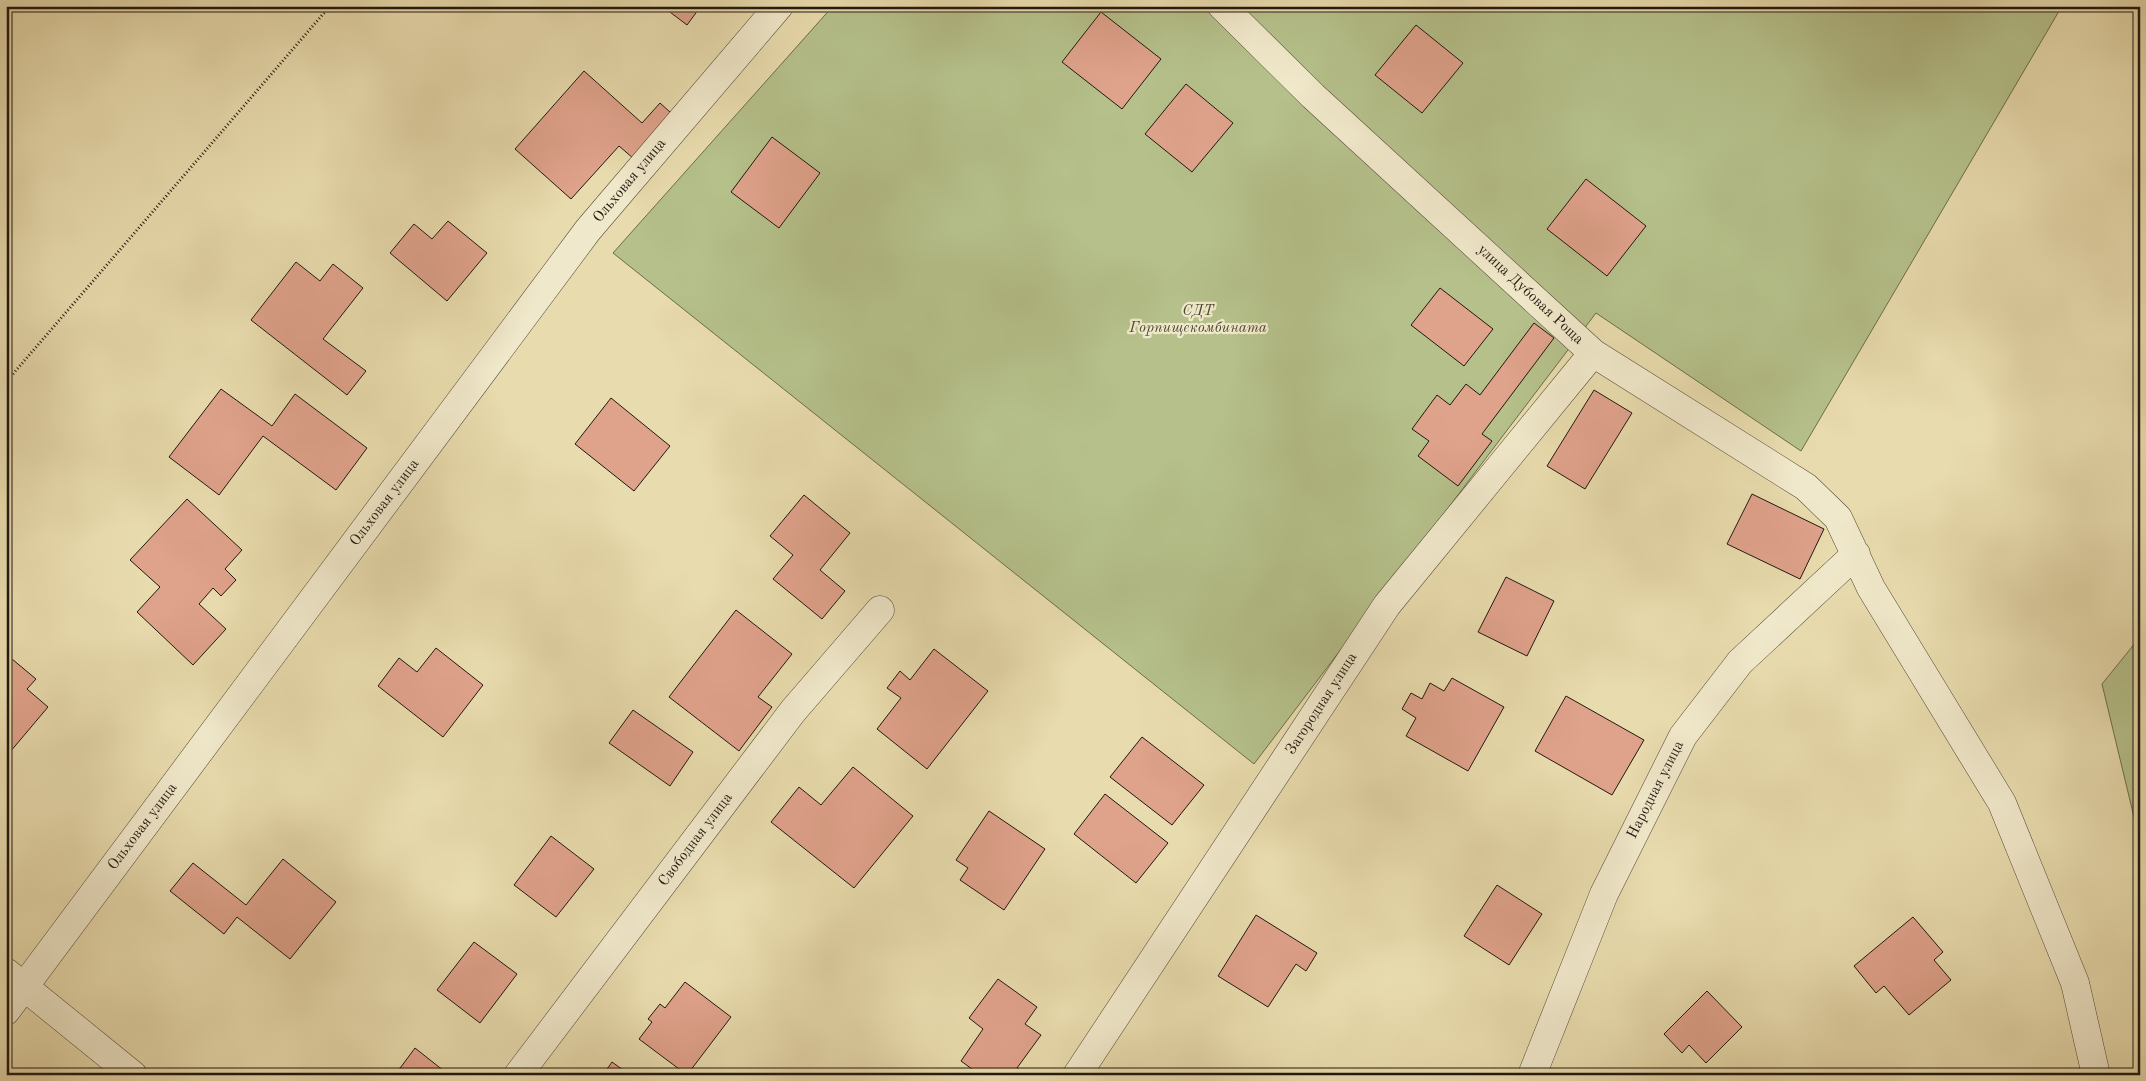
<svg xmlns="http://www.w3.org/2000/svg" width="2146" height="1081" viewBox="0 0 2146 1081" font-family="'Old Standard TT',serif">
	<style>
		.green { fill: #b5c08a; stroke: #6b6c4c }
		.building { fill: #dfa28b; stroke: #21180f }
		.lines { fill: none; stroke-linecap: round; stroke-linejoin: round }
		.street-casing { stroke: #534936; stroke-width: 29 }
		.path { stroke: #21180f; stroke-width: 3; stroke-dasharray: 1 2.5; stroke-linecap: butt }
		.street { stroke: #f0e8ca; stroke-width: 28 }
		.labels { text-anchor: middle; dominant-baseline: central; stroke-width: 4.5; stroke-linejoin: round; paint-order: stroke }
		.street-label { font-size: 15px; fill: #21180f; stroke: #f0e8ca }
		.park-label { font-size: 15px; font-style: italic; fill: #4d4a34; stroke: #f0e8ca }
	</style>
	<rect width="100%" height="100%" fill="#e8dbad"/>
	<filter id="stains"><feTurbulence type="fractalNoise" baseFrequency=".004" numOctaves="4"/><feColorMatrix values="0 0 0 0 .2 0 0 0 0 .09 0 0 0 0 .02 0 0 0 .5 -.17"/></filter>
	<radialGradient id="worn" r=".72"><stop offset=".6" stop-color="#630" stop-opacity="0"/><stop offset="1" stop-color="#630" stop-opacity=".3"/></radialGradient>
	<path class="green" d="M833,6h1229l-261,445 -205,-138 -342,451 -641,-511z
		M2140,637v205l-38,-158z"/>
	<path class="building" d="M662,6h39l-14,19z
		M1101,12l60,47 -39,50 -60,-47z
		M1416,25l47,38 -41,50 -47,-38z
		M584,71l58,52 18,-20 20,18 -39,44 -22,-19 -48,53 -56,-50z
		M1186,84l47,39 -41,49 -47,-38z
		M772,137l48,36 -41,55 -48,-36z
		M1586,179l60,47 -39,50 -60,-47z
		M448,221l39,32 -40,48 -57,-48 24,-29 18,15z
		M296,262l24,19 13,-17 30,24 -40,51 43,32 -19,24 -96,-75z
		M1440,288l53,41 -29,37 -53,-41z
		M1534,323l20,15 -72,96 10,7 -34,45 -40,-30 11,-15 -17,-12 25,-34 13,10 16,-21 14,11z
		M221,389l51,37 23,-32 72,54 -31,42 -73,-54 -44,59 -50,-38z
		M1594,390l38,23 -47,76 -38,-23z
		M611,398l59,48 -36,45 -59,-47z
		M1752,494l72,35 -24,50 -73,-35z
		M804,495l46,38 -30,37 25,21 -23,28 -49,-40 20,-24 -23,-19z
		M187,499l55,51 -17,19 11,11 -15,16 -8,-8 -14,16 27,25 -33,36 -56,-53 23,-25 -30,-27z
		M1506,577l48,24 -27,55 -49,-24z
		M736,610l56,44 -34,43 14,10 -33,44 -70,-54z
		M436,648l47,37 -40,52 -65,-51 21,-28 18,14z
		M934,649l54,42 -61,78 -50,-40 24,-31 -14,-10 13,-17 10,9z
		M6,654l30,25 -9,10 21,18 -38,45 -4,-3z
		M1452,678l52,29 -36,64 -62,-35 10,-18 -14,-9 9,-16 11,6 8,-16 14,8z
		M1566,696l78,44 -32,55 -77,-44z
		M633,710l60,42 -23,34 -61,-43z
		M1142,737l62,48 -32,40 -62,-48z
		M853,767l60,49 -59,72 -83,-66 28,-35 22,18z
		M1105,794l63,49 -32,40 -62,-49z
		M989,811l56,38 -41,61 -44,-30 8,-12 -12,-8z
		M551,836l43,33 -38,48 -42,-32z
		M283,859l53,43 -46,57 -53,-42 -13,17 -54,-43 23,-28 53,42z
		M1497,885l45,29 -33,51 -45,-29z
		M1256,915l61,38 -11,18 -10,-7 -28,43 -50,-31z
		M1913,917l30,35 -9,8 17,20 -42,35 -25,-29 -8,7 -22,-27z
		M474,942l43,32 -37,49 -43,-33z
		M998,979l39,28 -12,17 16,11 -24,33 10,7h-47l-19,-14 22,-32 -14,-11z
		M685,982l46,35 -44,58 -48,-36 13,-17 -4,-3 12,-15 5,4z
		M1707,991l35,36 -36,36 -17,-18 -7,8 -18,-19z
		M415,1048l34,27h-54z
		M612,1062l18,13h-27z"/>
	<g class="lines">
		<defs>
			<path id="street" d="M1222,6l91,90 280,257 213,134 32,31 33,70 131,215 73,180 21,92
				M6,972l127,103
				M6,1011l582,-781 191,-224
				M518,1075l275,-364 87,-101
				M1077,1075l310,-470 206,-252
				M1532,1075l72,-181 79,-158 57,-74 116,-108"/>
		</defs>
		<use href="#street" class="street-casing"/>
		<path class="path" d="M6,382l324,-376"/>
		<use href="#street" class="street"/>
	</g>
	<g class="labels">
		<g class="street-label">
			<text transform="translate(630 181) rotate(-50)">Ольховая улица</text>
			<text transform="translate(1530 295) rotate(43)">улица Дубовая Роща</text>
			<text transform="translate(385 503) rotate(-53)">Ольховая улица</text>
			<text transform="translate(1322 704) rotate(-57)">Загородная улица</text>
			<text transform="translate(1656 790) rotate(-63)">Народная улица</text>
			<text transform="translate(143 827) rotate(-53)">Ольховая улица</text>
			<text transform="translate(696 840) rotate(-53)">Свободная улица</text>
		</g>
		<g class="park-label">
			<text x="1198" y="311">СДТ<tspan x="1198" dy="17">Горпищекомбината</tspan></text>
		</g>
	</g>
	<rect width="2146" height="1081" fill="none" stroke="#e8dbad" stroke-width="25"/>
	<rect x="8" y="8" width="2131" height="1066" fill="none" stroke="#21180f" stroke-width="2.5"/>
	<rect x="12" y="12" width="2121" height="1056" fill="none" stroke="#21180f"/>
	<rect width="100%" height="100%" filter="url(#stains)"/>
	<rect width="100%" height="100%" fill="url(#worn)"/>
</svg>
